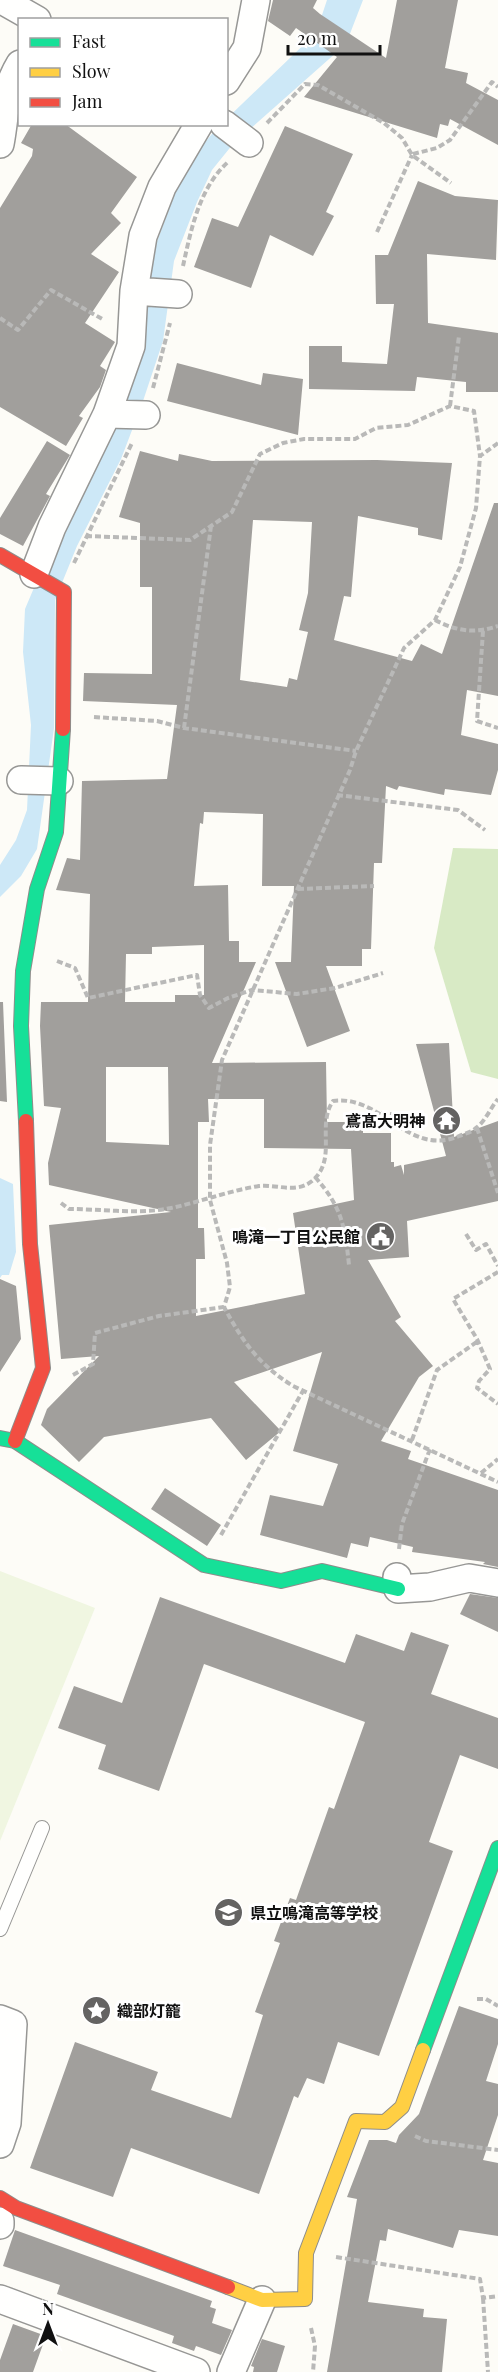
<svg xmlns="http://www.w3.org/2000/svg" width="498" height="2372" viewBox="0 0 498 2372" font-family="'Playfair Display','Noto Sans JP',serif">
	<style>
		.forest { fill: #d8eac5 }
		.pitch { fill: #f0f6e1 }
		.water { fill: #cde8f7 }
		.building { fill: #a19f9c; fill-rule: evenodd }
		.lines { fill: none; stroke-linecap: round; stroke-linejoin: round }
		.lane-casing { stroke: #979795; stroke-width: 16 }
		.street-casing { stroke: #979795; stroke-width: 30 }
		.fast-casing { stroke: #8e8d8b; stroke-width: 16 }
		.slow-casing { stroke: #8e8d8b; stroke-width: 16 }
		.jam-casing { stroke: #8e8d8b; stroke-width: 16 }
		.path { stroke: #b9b9b8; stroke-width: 4; stroke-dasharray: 6 3; stroke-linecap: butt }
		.lane { stroke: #fffffe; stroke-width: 14 }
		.street { stroke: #fffffe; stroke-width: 27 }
		.fast { stroke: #16e098; stroke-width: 14 }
		.slow { stroke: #ffcf43; stroke-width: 14 }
		.jam { stroke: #f24e42; stroke-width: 14 }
		.labels { text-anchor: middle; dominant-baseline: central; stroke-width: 6; stroke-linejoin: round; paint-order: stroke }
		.poi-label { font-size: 16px; font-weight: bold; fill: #111; stroke: #fff; text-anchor: end }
	</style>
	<rect width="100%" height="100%" fill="#fdfcf7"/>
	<path class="forest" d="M453,848l45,1v230l-27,-7 -37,-124z"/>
	<path class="pitch" d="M0,1571l95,37 -95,233z"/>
	<path class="water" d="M327,0h36l-17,44 -113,100 -21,26 -15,32 -23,59 -11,80 -21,63 -21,55 -44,87 -22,54 -1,128 -17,121 -16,27 -21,21v-32l16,-25 11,-30 4,-85 -8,-73 2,-43 31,-73 48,-84 21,-54 20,-64 7,-79 23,-62 17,-35 24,-29 100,-96z
		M0,1178l13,6 3,68 -7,23h-7l-2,3z"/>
	<path class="building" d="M273,0h44l-4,8 7,6 66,44 11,-58h61l-13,68 23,5 -2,10 32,17v45l-48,-26 -2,7 -8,-2 -3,14 -133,-41 33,-40 -41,-29 -6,8 -22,-15z
		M32,124h33l72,53 -26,36 10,10 -30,31 28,18 -34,51 30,19 -15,24 6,4 -6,17 -21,29 4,2 -17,28 -66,-39v-199l32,-52 1,-7 -12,-6z
		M285,126l68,28 -27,58 8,4 -21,40 -43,-21 -19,53 -57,-21 18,-49 26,9z
		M418,181l37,15 43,4 -2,60 -69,-6 1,69 70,10v59h-32v-10l-49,-5 -2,14 -106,-2v-43h33v16l45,2 7,-60h-18l-1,-49h13z
		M177,363l84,22 2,-12 40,6 -5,56 -131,-34z
		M47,441l23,14 -24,39 4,2 -27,50 -23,-12v-16z
		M140,451l38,10 1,-7 33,7 165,-1 75,3 -10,77 -24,-5v-7l-60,-12 -7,81 -7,-1 -10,44 78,21 9,-17 21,10 52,-151h4v193l-31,-6 -6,45 37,9v26l-7,25 -46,-6 -1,6 -45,-9 -2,4 -11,-4 -4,77h-8l-3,86h-9v17h-36l24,65 -43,16 -32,-85h16l3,-76h-32l1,-72 -59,-2 -1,12 -3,-1 -6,63 34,-1 1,56h10v21h17l-44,101 114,-1 1,60h36v11h28v29h3v5l7,-2 3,10v-10l42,-9 -30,-112 33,-1 5,94 44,-16v80l-91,20 2,36 -41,3 33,57 -6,4 38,45 -14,11 -38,64 30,10 -3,8 90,31v77l-15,-3 2,-2 -73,-10 1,-5 -43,-10 -2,10 -17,-4 -4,15 -87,-23 10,-40 53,11 15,-42 -45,-13 29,-99 -88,30 47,49 -35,29 -35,-42 -107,19 -25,25 -38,-37 6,-16 52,-53 -38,3 -12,-134 122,-13 -122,-27 -1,-22 13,-55 -17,-2 -4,-80 1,-24h47l2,-108 -34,-4 11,-32 13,2 2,-79 85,-2 10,-74 -94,-4 1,-28 68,1v-87h-12v-64l-21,-6zM253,520l59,2 -4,71 -9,37 9,2 -11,48 -8,-2 -2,9 -47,-7zM204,945v50h-29v7h-50l1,-48h26v-7zM106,1067h62l1,78 -63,-3zM208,1099h56v49l87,1 3,51 -61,13 12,81 -109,22v-57h9l-1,-31h-6v-106h11z
		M0,1002h3l4,100 -7,-1z
		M0,1279l16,7 5,53 -21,33z
		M165,1488l56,37 -14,21 -56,-37z
		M470,1594l28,4v34l-38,-18z
		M160,1597l185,66 11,-29 48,17 7,-19 38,13 -18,49 67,24v51l-38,-14 -31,87 24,9 -74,205 -41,-14 -14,42 -17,-6 -9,20 -4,-2 -35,98 -128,-46 -18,49 -83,-29 45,-126 83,30 -7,18 80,28 32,-103 -8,-3 25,-69 -6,-2 16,-43 6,2 33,-93 5,2 31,-87 -161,-58 -45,127 -61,-22 8,-24 -48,-17 16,-42 48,17z
		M459,2006l39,13v25l-12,37 12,3v31l-15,45 15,3v73l-39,-6 -6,18 -65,-19 -2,12 -6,-1 -12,62 56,7 -1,8 24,2 -5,53h-115l30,-173 -10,-2 22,-57h18l9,3 3,-8 20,-21z
		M15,2230l197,71 -2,6 6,2 -4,14 20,7 -11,25 -25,-9 -2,5 -22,-8 2,-7 -117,-42 3,-9 -57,-19z
		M13,2324l33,12 -13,36h-33v-12z
		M262,2339l23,7 -8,26h-24l1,-5 -3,-1z"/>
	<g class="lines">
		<defs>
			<path id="lane" d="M0,1929l42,-101"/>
			<path id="street" d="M2,0l35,20
				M226,81l21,-33 9,-48
				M224,124l25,19
				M0,144c6,-31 3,-52 20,-80
				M134,291l44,3
				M107,414l39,1
				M34,574l18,-47 55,-113 24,-68 3,-55 9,-55 19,-49 37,-63
				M21,780l38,1
				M397,1577l1,12 32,-2 39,-9 29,5
				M0,2019l13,5 -6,99 -7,21
				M0,2221v4
				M0,2299l196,73
				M231,2372l31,-72"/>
			<path id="fast" d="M26,1121l-5,-95 2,-55 14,-82 19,-57 7,-103
				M0,1438l15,3 189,124 77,16 41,-10 76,18
				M423,2050l75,-202"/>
			<path id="slow" d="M228,2287l34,13 43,-1 1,-46 50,-132 29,1 17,-15 21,-57"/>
			<path id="jam" d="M0,555l64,37 -1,137
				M15,1441l28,-73 -13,-124 -4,-123
				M0,2198l16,10 212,79"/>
		</defs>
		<use href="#lane" class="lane-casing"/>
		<use href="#street" class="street-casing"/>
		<use href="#fast" class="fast-casing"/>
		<use href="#slow" class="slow-casing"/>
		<use href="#jam" class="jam-casing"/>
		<path class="path" d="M267,123l38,-39 13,1 66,38 18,15 10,17 39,28
			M413,154l24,-6 13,-8 42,-58 6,5
			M377,232l35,-77
			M183,266c8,-36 16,-78 45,-104
			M0,318l18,12 33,-40 53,30
			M153,388l17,-65
			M450,406l9,-70
			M498,443l-18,13 -4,52 -16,59 -25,53 -31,28 -48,103 -6,19 -128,290 -12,85v55l17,63 3,24 -6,20c19,35 34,57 69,79l205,96
			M86,536l104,4 42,-28 28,-58 23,-11 21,-4h51l21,-11 32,-3 42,-19 24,5 6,45
			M74,563l58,-120
			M435,620c21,11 40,14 63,6
			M483,631l-6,90 21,7
			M94,717l63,4 27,7 172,23
			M184,728l27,-202
			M337,795l121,15 27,20
			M298,889l76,-3
			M57,961l18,7 13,30 109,-23 3,20 9,13 19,-10 24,-8 45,4 38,-6 48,-15
			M381,1113l41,4
			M477,1128l21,65
			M315,1177c27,30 30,50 34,88
			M61,1203l8,6c31,0 66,5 97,0 32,-6 61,-18 93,-23 18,-2 37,8 53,-5 26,-22 4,-55 21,-80 49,-7 75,57 126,35 5,-2 13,-4 17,-8 9,-6 15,-21 22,-29
			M466,1234l10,16 10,-6 12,22
			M498,1272l-45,27 24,40 13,30 -11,12 -2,7 21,16
			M73,1375l20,-11 2,-31 64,-17 65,-9
			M412,1440l25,-70 41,-29
			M481,1473l17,-14
			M221,1535l83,-146
			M399,1549l3,-25 28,-75
			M477,1999h9l12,7
			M415,2136l11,5 72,9
			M336,2257l144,22 3,19 15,-2
			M483,2298l5,74
			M311,2328l4,18 -2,26"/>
		<use href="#lane" class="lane"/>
		<use href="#street" class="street"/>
		<use href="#fast" class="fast"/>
		<use href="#slow" class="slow"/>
		<use href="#jam" class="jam"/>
	</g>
	<defs>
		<symbol id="temple-disc" viewBox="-11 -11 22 22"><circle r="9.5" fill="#646362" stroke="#fff"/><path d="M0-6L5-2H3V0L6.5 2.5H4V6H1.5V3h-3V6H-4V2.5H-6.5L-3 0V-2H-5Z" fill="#fff"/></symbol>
		<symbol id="civic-disc" viewBox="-11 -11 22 22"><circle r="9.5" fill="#646362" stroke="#fff"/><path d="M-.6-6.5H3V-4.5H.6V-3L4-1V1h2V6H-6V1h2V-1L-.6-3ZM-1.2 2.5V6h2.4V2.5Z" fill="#fff"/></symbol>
		<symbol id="school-disc" viewBox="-11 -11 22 22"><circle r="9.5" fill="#646362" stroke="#fff"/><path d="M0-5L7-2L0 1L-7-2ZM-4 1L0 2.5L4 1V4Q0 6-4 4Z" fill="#fff"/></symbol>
		<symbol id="sight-disc" viewBox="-11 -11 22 22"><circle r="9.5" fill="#646362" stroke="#fff"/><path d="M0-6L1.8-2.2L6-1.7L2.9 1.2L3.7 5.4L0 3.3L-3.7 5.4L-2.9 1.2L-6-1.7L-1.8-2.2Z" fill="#fff"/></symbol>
	</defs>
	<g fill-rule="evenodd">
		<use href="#temple-disc" x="430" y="1104" width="33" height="33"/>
		<use href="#civic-disc" x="364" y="1220" width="33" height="33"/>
		<use href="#school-disc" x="212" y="1896" width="33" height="33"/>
		<use href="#sight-disc" x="80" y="1994" width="33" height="33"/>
	</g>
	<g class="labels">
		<g class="poi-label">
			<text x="425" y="1120">鳶髙大明神</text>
			<text x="360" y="1236">鳴滝一丁目公民館</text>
			<text x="250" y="1912" text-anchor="start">県立鳴滝高等学校</text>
			<text x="117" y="2010" text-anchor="start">織部灯籠</text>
		</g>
	</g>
	<rect x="18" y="18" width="210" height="108" fill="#ffffff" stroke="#a0a0a0" stroke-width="1.5"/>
	<rect x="30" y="38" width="30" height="9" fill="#16e098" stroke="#a0a0a0" stroke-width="1.5"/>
	<text x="72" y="48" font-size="18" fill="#111111">Fast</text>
	<rect x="30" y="68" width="30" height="9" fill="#ffcf43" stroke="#a0a0a0" stroke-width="1.5"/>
	<text x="72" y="78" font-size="18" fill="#111111">Slow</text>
	<rect x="30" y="98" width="30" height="9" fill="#f24e42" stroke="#a0a0a0" stroke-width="1.5"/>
	<text x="72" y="108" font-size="18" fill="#111111">Jam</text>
	<g transform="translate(48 2324)" stroke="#ffffff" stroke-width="4.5" paint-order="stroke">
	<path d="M0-4.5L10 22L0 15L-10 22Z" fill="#111111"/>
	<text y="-9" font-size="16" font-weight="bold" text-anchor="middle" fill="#111111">N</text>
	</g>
	<path d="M288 45v9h92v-9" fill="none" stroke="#111111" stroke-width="3"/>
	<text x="297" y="45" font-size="18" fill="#111111" stroke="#ffffff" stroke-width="4.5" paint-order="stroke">20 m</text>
</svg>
